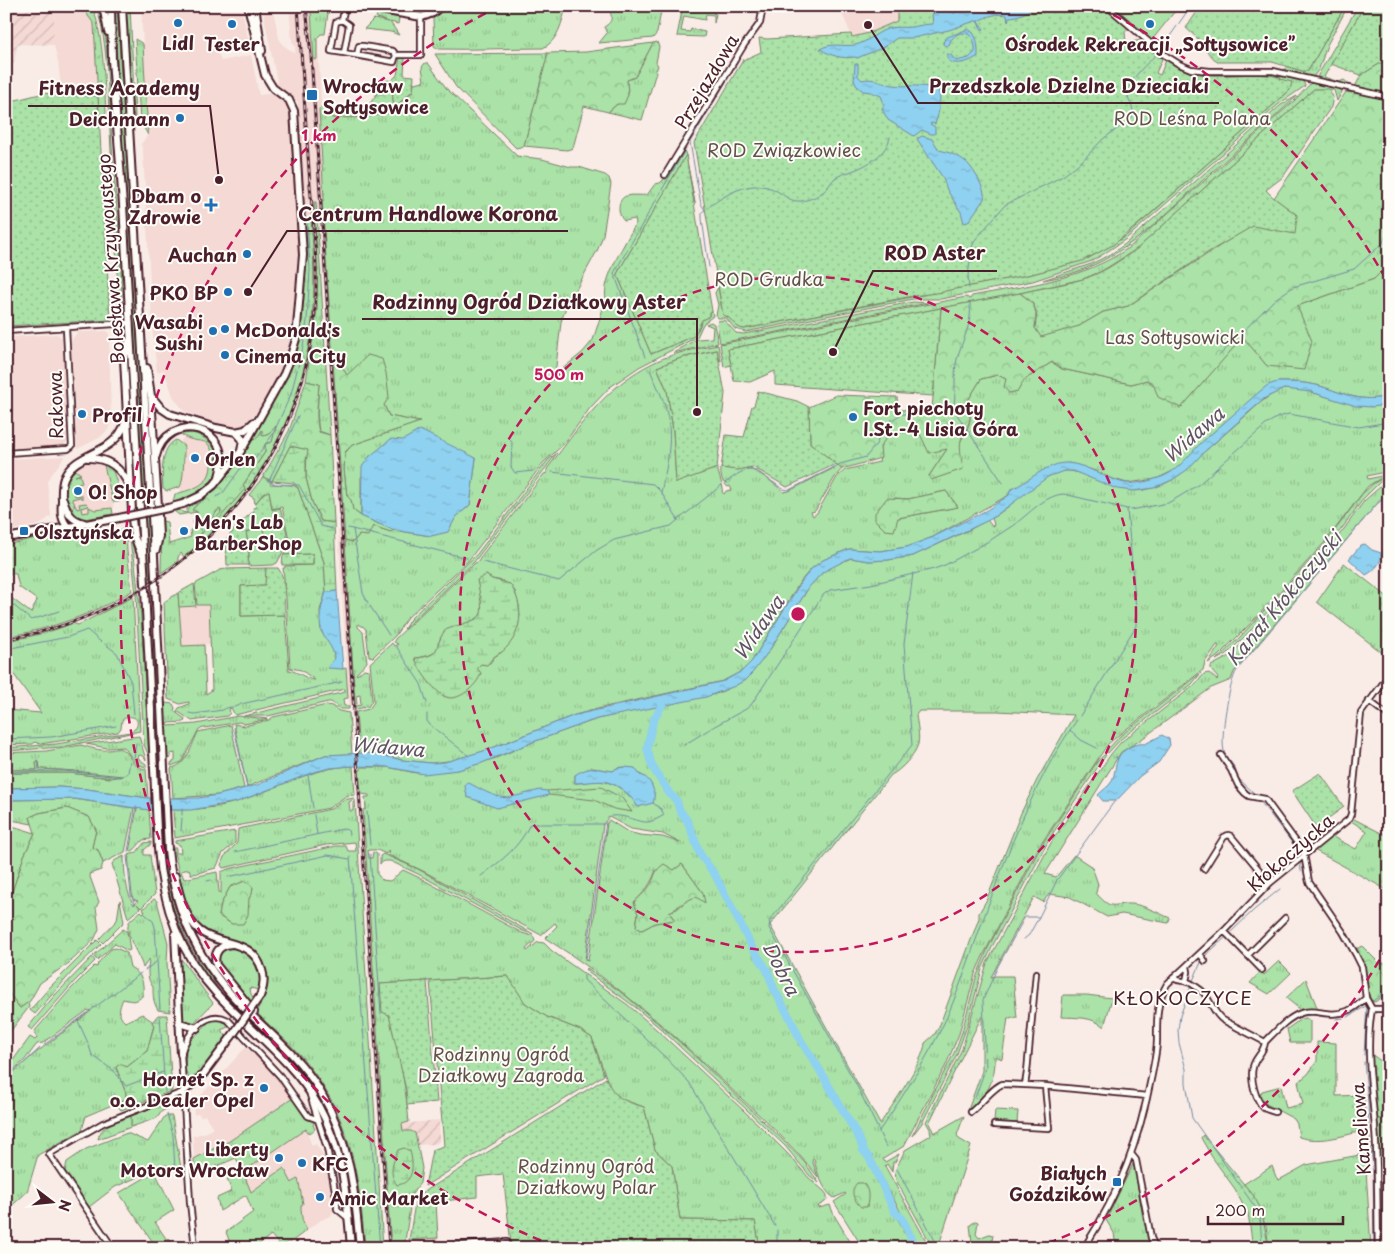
<svg xmlns="http://www.w3.org/2000/svg" width="1395" height="1254" viewBox="0 0 1395 1254" font-family="'Playpen Sans',sans-serif">
	<style>
		.built { fill: #f4d9d4 }
		.industrial { fill: url(#industrial-furrows) }
		.grass { fill: url(#grass-tufts); stroke: #7a8069; fill-rule: evenodd }
		.forest { fill: url(#forest-crowns); stroke: #7a8069 }
		.wetland { fill: url(#wetland-marsh); stroke: #7a8069 }
		.park { fill: url(#park-dots); stroke: #7a8069 }
		.pitch { fill: #aae2a7; stroke: #7a8069 }
		.water { fill: url(#water-ripples); stroke: #738aa1 }
		.lines { fill: none; stroke-linecap: round; stroke-linejoin: round }
		.stream { stroke: #738aa1; stroke-width: 1 }
		.river { stroke: #8fd1f0; stroke-width: 8 }
		.street-casing { stroke: #4a1f2b; stroke-width: 8 }
		.secondary-casing { stroke: #4a1f2b; stroke-width: 10 }
		.street { stroke: #fdfcf7; stroke-width: 4.5 }
		.secondary { stroke: #fdfcf7; stroke-width: 6 }
		.rail-casing { stroke: #4a1f2b; stroke-width: 3 }
		.rail { stroke: #fdfcf7; stroke-width: 1; stroke-dasharray: 4; stroke-linecap: butt }
		.secondary-bridge-casing { stroke: #4a1f2b; stroke-width: 10; stroke-linecap: butt }
		.secondary-bridge { stroke: #fdfcf7; stroke-width: 6 }
		.ring { fill: none; stroke: #c2185b; stroke-width: 2.5; stroke-dasharray: 9 6 }
		.poi-dot { fill: #1f6fb2; stroke: #fdfcf7; stroke-width: 2 }
		.labels { text-anchor: middle; dominant-baseline: central; stroke-width: 4; stroke-linejoin: round; paint-order: stroke }
		.poi-label { font-size: 18px; font-weight: bold; fill: #4a1f2b; stroke: #fdfcf7; text-anchor: start }
		.street-label { font-size: 18px; fill: #4a1f2b; stroke: #fdfcf7 }
		.park-label { font-size: 18px; fill: #62504a; stroke: #fdfcf7 }
		.water-label { font-size: 19px; font-style: italic; fill: #5f5466; stroke: #fdfcf7 }
		.neighbourhood-label { font-size: 19px; letter-spacing: 1px; fill: #4a1f2b; stroke: #fdfcf7 }
		.centre { fill: #c2185b; stroke: #fdfcf7; stroke-width: 2.5 }
		.ring-label { font-size: 15px; text-anchor: middle; font-weight: bold; fill: #c2185b; stroke: #fdfcf7; stroke-width: 4; stroke-linejoin: round; paint-order: stroke }
		.leader { fill: none; stroke: #4a1f2b; stroke-width: 2 }
		.callout-dot { fill: #4a1f2b; stroke: #fdfcf7; stroke-width: 2 }
		.callout-label { font-size: 19px; text-anchor: middle; font-weight: bold; fill: #4a1f2b; stroke: #fdfcf7; stroke-width: 4; stroke-linejoin: round; paint-order: stroke }
	</style>
	<defs>
		<pattern id="industrial-furrows" width="10" height="10" patternUnits="userSpaceOnUse" patternTransform="scale(1.25)"><rect width="10" height="10" fill="#f4d9d4"/><path d="M-1 1l2-2M0 10L10 0M9 11l2-2" fill="none" stroke="#d3bab6"/></pattern>
		<pattern id="grass-tufts" width="24" height="20" patternUnits="userSpaceOnUse" patternTransform="scale(1.25)"><rect width="24" height="20" fill="#aae2a7"/><path d="M3 7l-1-3M5 7V3M7 7l1-3M15 17l-1-3M17 17v-4M19 17l1-3" fill="none" stroke="#94c190"/></pattern>
		<pattern id="forest-crowns" width="20" height="18" patternUnits="userSpaceOnUse" patternTransform="scale(1.25)"><rect width="20" height="18" fill="#aae2a7"/><path d="M2 6a3 3 0 1 1 6 0M12 15a3 3 0 1 1 6 0" fill="none" stroke="#94c190"/></pattern>
		<pattern id="wetland-marsh" width="20" height="14" patternUnits="userSpaceOnUse" patternTransform="scale(1.25)"><rect width="20" height="14" fill="#aae2a7"/><path d="M1 5h8M5 5V1M11 12h8M15 12V8" fill="none" stroke="#94c190"/></pattern>
		<pattern id="park-dots" width="8" height="8" patternUnits="userSpaceOnUse" patternTransform="scale(1.25)"><rect width="8" height="8" fill="#aae2a7"/><path d="M2 2h.1M6 6h.1" fill="none" stroke="#94c190" stroke-width="1.8" stroke-linecap="round"/></pattern>
		<pattern id="water-ripples" width="26" height="14" patternUnits="userSpaceOnUse" patternTransform="scale(1.25)"><rect width="26" height="14" fill="#8fd1f0"/><path d="M2 4q2-2 4 0t4 0M15 11q2-2 4 0t4 0" fill="none" stroke="#7db3ce"/></pattern>
	</defs>
	<rect width="100%" height="100%" fill="#f9ece7"/>
	<filter id="ink" filterUnits="userSpaceOnUse"><feTurbulence type="fractalNoise" baseFrequency=".02" numOctaves="2"/><feDisplacementMap in="SourceGraphic" scale="10" xChannelSelector="R" yChannelSelector="G"/><feConvolveMatrix kernelMatrix="1 2 1 2 8 2 1 2 1" color-interpolation-filters="sRGB"/></filter>
	<g filter="url(#ink)">
		<path class="built" d="M58,6h34l-4,4v4l6,10 4,72 -36,-1 -4,-33 -4,-17v-27z
			M141,6h100l8,36 -32,7 4,12 30,-6 8,40 16,-2 10,8 5,6 2,9 7,142 -8,81 -6,23 -6,11 -23,40 -14,14h-19l-39,-16 -11,-15 -9,-26 -7,2 -4,-35 -10,-185 -2,-8 7,-9z
			M262,6h10l7,32 3,6 13,10v-8l-3,-5 -3,-35h27l11,210h-22l-7,-114 -20,-15z
			M839,6h58v15l-28,12 -17,4z
			M107,331l2,2 2,89 -3,8 -9,8 -22,11 -6,-105 2,-6 5,-6z
			M57,334l6,5 5,102 -5,5 -46,3 -6,-5 -5,-102 5,-5z
			M184,437l25,7 2,27 -4,10 -12,7 -14,4 -1,-5 3,-7 -1,-12 3,-7 -1,-15 -4,-4z
			M65,456l-18,25 4,35 -12,9 -33,6 1,-67 4,-5z
			M92,461l12,1 10,46 -35,8 -3,-3 -5,-14 3,-1 -3,-23 11,-11z
			M338,530h7l10,176h-6z
			M208,605l3,39 -29,2 -3,-39z
			M246,1047l25,23 22,28 -65,44 -4,1 -30,16 -1,-23 14,-4 6,-4 -8,-13 -5,2 -1,-4 -5,2 -1,-11z
			M306,1129l6,17 4,-2 13,20 6,39 -4,13 -10,4 -14,10 -3,-4 -3,-15 -3,-33 -6,5 -8,-15 -34,25 -7,-21z"/>
		<path class="industrial" d="M6,6h52l-4,12v27l-36,-1 -12,52z
			M439,1120l1,20 -4,4 -18,1 -3,-12 -4,-2 -8,1 -1,-8z
			M438,1238v7l-4,3h-26l1,-8z"/>
		<path class="grass" d="M96,6h4c11,46 9,95 12,141 4,58 11,114 10,172l-4,3c0,-64 -5,-127 -8,-191 -3,-42 -1,-85 -14,-125z
			M114,6h3l4,71 5,35 22,379 -6,-7z
			M126,6h4l5,111 2,8 -5,-15z
			M315,6h14l-4,28h-4l-4,4v21l-3,1 -3,-49 3,-1z
			M446,6h119l1,1c-4,15 -8,34 -23,41 -35,0 -70,2 -104,1l-5,-3 -1,-27z
			M608,6h54l-5,27 -4,5 -54,5 8,-10 -3,-6c10,-6 8,-11 4,-21z
			M683,6l22,4 1,-4h8l-1,7 3,1 -2,9v-8l-8,-1 -1,6 -21,-4 -3,15 9,1 1,-3 14,3 -1,5 -27,-1z
			M1345,6h3l-21,39 -8,24 -6,8 -29,-5 2,-6 16,5h6z
			M1358,6h6l-40,71 15,5 5,-2 4,3 -5,2 -23,-5 -2,-1v-4z
			M93,7c11,34 11,71 13,106l-3,4h-4l-5,-93 -8,-11z
			M379,13l20,5 -1,6 -8,-2 9,13 -8,-3 -27,-3 10,-10 15,3 -12,-4 -1,-2z
			M135,39l8,5 5,91 -8,-14z
			M657,42l2,5 -3,16 2,2 -16,55 -34,-8 20,-17 -1,-15 8,-3 18,-34z
			M548,53l-24,93 -8,2 -60,-61 -21,-33z
			M425,63h3l19,26 70,67 25,3 29,8h8l26,8 4,3 2,6 -8,51 -5,14 -33,61 -4,12 -6,53 28,-23 10,-12 13,-41c-5,-20 21,-58 30,-76l-1,-4 -11,2c-6,-6 -8,-21 2,-25 7,-2 15,0 21,-1l8,-11 5,-1 5,-5 19,-31 11,56 -9,-47 -69,118 34,80 32,-13 15,-11 4,-10 7,-4v-4l3,-1 1,5 -10,8 -6,13 -58,30 -29,20 -20,21 -27,37 -19,17 -76,99 -61,57 -12,18 -22,21 -4,-1 -3,-26 -2,-3 -6,-3v3l5,5 4,30 -11,12 1,1 7,-6 5,1 3,30 -4,7 -13,2v-3l6,-1 -1,-10 -4,1 1,8h-2l-10,-164 8,2 6,-7 14,-9 18,6 2,-2 38,6 17,-5 8,-14 14,-12 6,-47 -115,19v39l-8,-6 -2,-10 -4,-4 -3,-26 1,-17 7,-8 67,-23 -30,-6 -5,-11 -38,-30 -7,-14h-6l-11,-160 2,-1 -5,-91 5,-4 1,9 8,4 56,-5 24,-22 1,-8 10,-2 -2,-14z
			M1281,75l22,6 2,5 -26,18 -153,135 -21,14 -13,8 -59,20 -92,18h-28l-168,33 -10,-3 -9,-11h-8l-2,-3 2,-10 -3,-12 3,-6 5,28c9,2 11,12 21,14l288,-55 57,-16 37,-22 164,-146 -10,-11z
			M1311,83l31,6v3l-5,9 -3,-11 -20,-1 -176,159 -36,23 -19,8 -63,14 -292,56 3,16 -7,2 -4,-23 246,-47 4,2 2,-3c55,-11 113,-16 159,-50l163,-145z
			M1297,96c-27,26 -57,51 -85,76 -53,47 -94,97 -169,108l48,-16 20,-10 14,-10 156,-139z
			M314,202h2l2,28 12,205 -11,-4c-3,-15 -1,-31 0,-47l-13,-3 11,-71v-47z
			M304,218h7c2,29 4,58 2,88 -4,76 -35,155 -87,211 -13,15 -27,27 -42,40l-3,-4 -3,4v4l-17,12 1,-52 5,1 2,22 22,-7 -1,-7h4l-1,-9 6,-1 -2,-8 -18,3 -5,-4 6,-1 2,2 5,1v-7l12,-5 -6,8 4,3 4,21 16,-22 3,-3 1,5 -3,6 26,-30 -1,-4 22,-33v-8l2,-2 2,-8 -5,2 -3,-1 1,-3 -5,6 -10,5 41,-70 9,-25 9,-78z
			M1389,264v132c-29,7 -43,-2 -69,-10 -15,-4 -28,-4 -43,-4l-51,39 -26,23 -11,13 -14,13 -19,9 -29,4 -17,-5 -14,-7 -28,-8 -58,27 -1,5 -76,42 -26,10 -27,4 -31,-2 -26,11 -12,9 -11,13 -48,79 -10,10 -19,10 -118,26 -30,8 -88,35 -31,10 -25,3 -29,-3 -21,-5 -22,-1 -3,-42 13,-3 5,-7 -4,-39 21,-19 1,-1 2,3 4,-2 -4,-2 1,-3 80,-76 3,-1 4,-7 62,-81 3,-1v-4c33,-43 59,-84 108,-107 20,-10 42,-13 63,-17l3,16h-1l-4,-11 -35,8 -24,9 10,23 6,40 3,52 41,-14 6,20 -1,4 2,2 2,-3 6,-1 -2,-4 -2,1c-6,-4 -8,-12 -7,-19 8,1 14,1 21,0 14,0 31,15 42,24l5,-1 49,-25 4,3 -7,8 -20,34 -4,1 2,4 4,-3 20,-36 8,-7 34,-8c2,-6 0,-10 1,-15 2,-7 9,-10 14,-13 24,-9 33,3 53,15l-18,27c14,-15 44,-41 41,-63 0,-3 -2,-8 -3,-11l14,-23 17,-4 8,4 3,14 8,-2 7,-11 28,-18 10,7 69,15 16,-4 34,28 62,-72 24,30 36,-44 -6,-16 77,-27zM946,491l12,16 -60,11 -3,-20 13,1zM486,575l6,4 11,2 12,10 5,25 -18,36 -8,5 -4,6 -9,1 -4,4 -32,29c-13,-11 -22,-24 -30,-39 33,-3 16,-16 32,-27 11,-7 28,-6 34,-17 4,-7 -1,-13 -1,-20 1,-5 4,-13 6,-19z
			M913,302l15,1 -208,40 -3,-19 1,-3 6,-1 12,13 8,1z
			M711,322l3,2 4,19 -45,10 24,-14 15,-1 1,-11 -7,-3z
			M1284,389c9,1 18,0 27,3 25,7 52,18 78,12v67l-22,5 1,3 18,-4 -18,11 -43,56 -72,79 -36,36 -9,6 11,-17 -2,-1 -12,17 -2,8 -83,64 -12,10 -69,103 -56,109 -8,18 -16,60 -13,31 -42,81 -21,13 2,3 14,-8 -4,8h-2l-1,10 -5,-8 -2,2 45,82h-10c-19,-34 -36,-69 -56,-101l-4,-10 -57,-95 -25,-49 -9,-22 -14,-22 -36,-70 -18,-28 -12,-31 -6,-8 -4,-12 -13,-14 -14,-24 -3,-10 5,-30 6,-11 6,-6 53,-12 26,-13 24,-29 40,-64 9,-10 10,-9 23,-10 18,3 19,-1 25,-4 58,-27 16,-9 5,6 2,-1 -2,-7c24,-14 43,-41 72,-47 7,-1 13,2 19,3 33,11 45,26 83,9 15,-7 26,-19 38,-31 12,-11 25,-21 37,-32 14,-12 25,-25 43,-31zM919,711h78l77,4 -37,65 -16,33 -35,88 -7,12v5l-40,109 -5,8 -9,8c-1,18 -34,64 -45,81l-110,-199 121,-150c10,-5 24,-20 27,-31 2,-8 -1,-21 -2,-29z
			M192,433c24,5 36,32 16,51 -9,9 -22,14 -35,18l2,-8c19,-5 37,-9 36,-32l2,-1c-2,-28 -13,-15 -30,-25l-1,-2z
			M176,440l8,6c0,8 0,35 -4,41l-13,4 -4,-2c-1,-15 -3,-42 13,-49z
			M557,453l-83,109 -70,67 6,-10 67,-65 71,-94z
			M106,464l5,1 11,33 -3,4h-6l-1,-3 -8,-34z
			M75,470l6,4 -6,2 5,-1 2,8 -9,2 2,11 7,-1v4l-2,-2 -8,2 3,5 -6,4c-5,-14 -6,-28 6,-38z
			M263,477l9,4 -2,3 23,1 5,3 26,74 2,30 -6,18 1,21 13,20 8,18 4,-1 2,30 -5,1 1,7h5v3h-9l-9,-7h-3l-60,14h-24l101,-24v-3l-110,26 -4,-7 -2,1 1,4 -3,3 -35,5 -15,-10 2,-3 10,-4v-2l-9,2 -12,-5 -4,-97 14,-9 4,53 22,-1 2,49 6,-4 -3,-85h-12l-2,-21 25,-14 6,-1 40,-1v17l-25,1v30l44,-1 4,55c10,2 19,10 26,10l-14,-10 -11,-2 -4,-71 -3,-29h2v-2l28,-1v-11l-30,1 7,-11 -8,-37 -10,2 -3,-18 -8,5 -6,8 -1,-6 -5,-3z
			M1385,477l-22,22 -20,28 -22,26 -70,77 -24,24 -11,6 24,-23 84,-92 38,-51 12,-11z
			M1389,479v18l-7,1 -148,174 -3,8 -20,8 -72,53 -18,11 -76,122 11,3 18,-22 18,12 6,17 -2,9c17,19 15,10 36,11 12,1 26,9 38,14l-2,5 -46,-9 -15,3 -37,-20 -21,-3 -6,8 -9,-5 -43,80 4,-1h18l4,42h-9l-6,41 -7,-3c1,21 -8,44 -27,54l14,-39v-55l-53,107 5,10 30,-17 -7,19 2,4 12,7 -33,102h-5l-37,-68 -1,-9 10,-21 26,-15 -1,-6 -4,-7 36,-73 25,-86 65,-122 59,-87 10,-12 75,-58 8,-10 5,-1 8,7 1,-2 -7,-8v-4l19,-10 27,-29 62,-67 25,-31 20,-28z
			M86,503l3,3 -8,2 1,5 7,-1v-5l6,3 17,-2 1,6 -28,5 -11,-4 -2,-6 3,-4 2,4 3,-1 -1,-4z
			M149,516l3,64 -5,3 -4,-66z
			M263,527l2,8 21,11 -9,17 -4,2 -25,1 1,-16 -3,-18z
			M126,529l1,22 5,40c-41,24 -79,37 -126,46v-43l25,19 6,-13 -18,-13 -3,-13 -10,-1v-28l54,-13 17,3z
			M129,529h2l10,87 8,140 -5,-11 -8,-150z
			M1344,563l45,35v60l-72,-56z
			M133,597l7,134 -78,16 -56,4v-3l50,-4 74,-12 6,-4c5,-10 -5,-15 -14,-8l-1,8 -3,4 -78,12 -5,-2 -2,2 -27,1v-35l35,3 -35,-50v-22c23,-4 46,-9 67,-18l5,2z
			M154,632l6,129 -3,1 -7,-124z
			M1201,673l-9,11 -71,55 -13,14 -2,-2 14,-15z
			M165,703l8,1 2,4 -1,3 11,8 -1,3 -16,1v3l28,-2 42,-8 30,3 -24,5 -5,-2 -40,7 -17,33 -11,4v-3l4,-2v-8l-5,1 1,4 -4,1z
			M327,705l5,1 7,5 10,2 3,41 -27,1 -78,32 -13,-63 10,2 25,-6 4,-3z
			M660,705l-8,17 -6,27 2,11 19,32 9,10 1,7 8,11 12,29 17,28 33,64 18,27 11,27 15,25 12,27 14,20 41,69c2,11 7,16 10,25 2,5 3,8 6,12l39,75h-50l-29,-46 12,-8 -1,-1 -11,5c-11,-7 -17,-26 -20,-39l-2,1 6,17c-27,-34 -59,-62 -91,-92 -58,-55 -114,-105 -182,-147l12,-12 -2,-3 -14,12 -118,-64 -35,-16 1,-5 -3,4 -9,-4h-9l1,8h3l1,-6 4,2v20l5,6 8,1 13,-11 17,8 102,55 11,3 2,5 -9,8 1,2 11,-9 6,1 8,8 76,54 28,24 102,95 30,30 21,24 15,13 3,4v4l-2,3 -7,4 1,2 11,-3 4,10 20,33h-85l-1,-3 -9,-1 -4,-23 -75,-1 -8,-54 -17,-16 -11,-43 -23,-8 -11,-11 -18,-50 -12,-8 -33,-13 -22,-14 -18,-27 -127,8c14,45 25,91 29,138l-7,2 1,7h8l4,2 7,35 -2,15 -8,11 -8,54h-13l-28,-438 3,-1 -1,-12h4v-2l-8,-1 -2,-24h2v-3h26l29,6 42,-3 38,-12 37,-16 64,-23zM625,767c15,8 27,9 28,28l-15,11c-7,-10 -19,-21 -31,-24 -9,-3 -22,1 -32,1v-8l17,-7 21,3 4,-3zM609,817l22,12 32,5 17,9 -17,-6 -23,-2 -12,-3 -19,-12 -2,3 -19,138 -3,-1 18,-135h-1zM682,864l21,29 -16,7 -10,9 -8,3 5,8 -19,3 -13,7 -6,-3 2,-14 -4,-11c11,-10 17,-18 22,-32h18z
			M231,725l13,63 -26,7 -45,3 -2,-30c16,-2 21,-24 27,-36z
			M139,736l7,24 -5,-5 -3,1 1,3 7,5v3l-10,-3 -12,-17 -17,1 -21,-4z
			M81,745c8,2 18,6 27,5 5,0 11,-3 15,0 11,6 5,16 23,19l2,29 -61,-9 -28,-2 -53,1v-15h64l41,5c-24,-7 -47,-8 -71,-9l-1,-7h-3l1,8h-31v-17l40,-2z
			M1105,754l1,1 -55,81 -57,107 -12,26 -14,54 -11,31 -35,69 -10,13 43,-85 7,-19 14,-54 12,-30 53,-102 56,-84z
			M353,766l2,29 -9,1 -17,12 -154,30 -2,-28c22,0 45,-2 66,-9 38,-12 73,-34 114,-35z
			M354,798l1,1 -6,3 1,9h3v-8l2,-3 28,448h-18c-6,-75 -14,-134 -65,-193 -14,-16 -30,-28 -44,-43l9,-16 2,-13 -3,-19 -6,-8 -10,-10 -43,-13 -12,-13 -8,-22 -12,-50h3v5h5l-1,-8 -5,-2v-2l60,-10v12l-12,10 -7,15 -22,6h-3l-2,-5 -8,2 3,8 33,-7 2,20 2,1v-21l7,-3 108,-23h10l2,5h8l-1,-9 -29,3 -103,23 -2,-3 3,-8 13,-14 1,-14 93,-20 12,-9zM245,881l7,13 -20,30 -13,-8 2,-12 9,-17z
			M74,799l60,9 -9,44 -22,11 -5,-13 -6,-3 4,-17 -7,-13 -23,-9 -27,5 -9,4 2,7 -26,-5v-19z
			M137,808l12,2 2,29 -8,1 -9,10 -5,2z
			M1354,819l35,18v54l-75,-41 17,-14 25,13 11,-18 -16,-10z
			M6,824l29,9 -11,23 -15,45 1,21 -4,11z
			M151,842v2l-7,6v5h6l5,39 -14,14 -4,-4 3,4 -12,10 -16,-54 2,-3 10,-5c0,15 2,37 10,49l4,-4 -5,-2 -1,-4 -4,-40 8,-2 8,-10z
			M163,849h1c3,36 12,73 30,104 7,12 18,23 24,36 -34,-41 -52,-87 -55,-140z
			M383,854l35,15 115,65 -10,-3 -105,-57 -28,-13h-6l-4,3v-8z
			M154,899l3,2 11,42 -1,19 3,50 -12,-2c-5,-8 -5,-14 -5,-23 -7,-9 -5,-17 -4,-28l-6,9c-2,-11 -20,-34 -14,-46 3,-4 9,-8 12,-11l2,2 2,-1 -2,-3z
			M120,900l4,22 -21,21 -4,-4 18,-19z
			M123,929l4,2 3,19 -2,1 -13,-7 -18,16 -4,-4z
			M97,940l4,4 -28,27 -38,43 -5,-4 20,-23z
			M225,947c24,-1 40,20 34,43l-9,-2 1,6 3,5 -4,6 -33,-41 1,-11z
			M116,948l11,5 3,14c12,7 14,15 13,28 -6,8 -11,6 -20,4 -4,9 -6,16 2,23l17,-8 10,7 2,4 -7,26 -20,16h-11l10,26v6l-40,17 -4,14 -44,25 -11,37 -21,19v-132l27,-24 58,-44 -3,-1 -45,33 -6,1 -13,17 -18,15v-6l24,-33 5,3 2,-2 -3,-6 36,-42 24,-24 3,1 1,-4 13,-14z
			M179,956l34,47 -21,22 -7,-3 -3,-5z
			M92,957l3,4 -21,21 -42,48 -4,-3 27,-32z
			M1279,961l12,12 -22,21 -19,-11 10,-11 4,3z
			M587,968l38,27 57,49 102,97 21,22 14,20 -9,-7 -25,-30 -19,-18 -105,-99 -26,-22 -49,-36z
			M1306,979l12,31 -10,-1 -6,2 -16,-13z
			M6,989l14,19 8,-6 1,5 -23,30z
			M1063,995h23l26,3 -8,29c-12,-11 -28,-9 -43,-10z
			M1306,1018l4,3v22h-20l-3,-14 14,-10z
			M217,1019l9,2 7,7 -5,-1 -7,3 5,5v5l-28,37 -8,3 -5,-10 1,-21 5,-9 20,-20z
			M1317,1042l19,1v53l28,-1 2,35c-21,5 -45,14 -67,7l-2,-13 -3,-5 -28,-15 -6,-9 2,-4 19,-5 5,22 17,-4 -5,-22 10,-8 9,-13z
			M1371,1054l18,13v52h-12z
			M293,1098l20,22 1,3 -1,2 2,4 -5,4 -2,-1 -2,-3 -63,43 8,20 33,-24 8,15 6,-5 5,26 -2,1c0,8 1,19 6,25l-16,12h-3l-7,5 -10,-12 -17,13h-22l-6,-16 27,-20 -7,-17 -26,16 -3,-13 13,-6 1,-3 -4,-10 16,-7 -7,-14 -42,18v-17l30,-16 4,-1z
			M166,1103l1,6 -5,2 -5,7 -26,9v-11z
			M165,1116h7l9,52 -16,-3 -14,2 -13,10 -23,10 -26,20 -24,-36 2,-9 19,-13 41,-16 21,9z
			M1365,1154l6,94h-102l-3,-22 -22,-42 28,-18 4,11 3,3 27,-15z
			M1134,1162l9,57 8,26 -9,3h-26l-2,-15 -8,-13z
			M155,1172l19,38 -19,12 12,18 2,-2 7,10h-19l-38,-55z
			M976,1221l2,1 -2,12 3,4 10,-4 4,1 -2,13h-14v-2l-5,-4 -2,-17z"/>
		<path class="forest" d="M653,43l-18,34 -8,3 1,15 -4,9h-7l-9,8 -24,-6 -11,42 -6,2 -43,-4 24,-93 38,-1z
			M1389,58v206l-15,15 -77,27 15,35 -8,29 -37,-4 -24,-29 -62,71 -23,-11 -5,-14 -6,-3 -16,4 -69,-15 -10,-7 -28,18 -6,11 -9,2 -5,-6 2,-8 -8,-4 -17,4 -14,23c7,24 0,19 -6,38 -2,8 1,21 2,29l-32,11 -2,-4 18,-27 -18,4 -10,-21 -13,-2 -20,8 -6,9 1,11 -39,11 -32,-26 -1,-36 27,-12 61,2 1,13 34,-1 9,-101 79,-15c16,12 17,15 15,35l44,-2 24,-14 25,-6 110,-72 16,-9 43,-10 -23,-17 72,-106 6,1 9,-18z
			M387,80l4,1 3,27 -5,5 -21,4 -35,1 -8,-4 38,-1z
			M368,355l14,4 4,14 3,24 -5,8 5,11 31,6 -68,23 -7,7 -1,18 3,26 4,4 2,10 8,6 32,14 -2,2 -18,-6 -5,10 -9,-1 -6,7 -8,-2 -12,-179h6l8,14z
			M306,381l13,3c-1,16 -4,32 0,48l11,3 4,88 -13,-2 -9,-19 -6,-24 1,-28 -17,-4 -18,35 -9,-4 26,-46z
			M276,426l-4,16 -7,2v8l-22,33 2,4 -27,31 -2,-2 5,-5 -1,-4 -3,2 -16,24v-11l-4,-12 -5,-2c7,-9 17,-14 24,-21 9,-9 14,-20 21,-30 5,-6 9,-8 10,-16l10,-5 5,-8v5l2,1 5,-2z
			M946,491l12,16 -60,11 -4,13 -9,-1 -10,-10v-7l12,-15 21,1z
			M67,808l22,9 7,13 -4,17 6,3 5,13 -2,7 -12,4 10,28 -3,5 3,22 -5,11 -25,23 -29,20 -10,18 -10,7 -14,-19v-56l4,-11 -1,-21 15,-45 11,-23 -5,-16 9,-4z
			M664,864l10,6 8,-6 21,29 2,10 -9,-6c-11,3 -17,11 -27,15l6,8 -20,3 -13,7 -6,-3 2,-13 -4,-12c6,-6 13,-11 17,-18 5,-10 3,-13 13,-20z
			M245,881l8,6 -1,7 -3,4 -1,17 -5,9h-11l-13,-8 2,-12 9,-17z
			M1362,946l18,18 9,-2v29l-14,11 -5,-2 -2,-3 -4,-30 -8,-18z
			M131,1116v11l-33,12c3,-15 20,-18 33,-23z
			M1377,1119h12v53l-9,-8z
			M1203,1135l50,60 8,14 8,39h-16l-5,-35 -13,-24 -23,-32 -11,-19z
			M857,1183h6c7,7 5,15 4,24h-6c-7,-7 -12,-15 -4,-24z"/>
		<path class="wetland" d="M290,446l18,4 -2,11v17l6,24 9,19 13,2 3,68 -11,1 -2,-30 -26,-74 -4,-5 -22,-2z
			M486,575l6,4 18,5c15,22 13,50 -8,68 -1,0 -7,4 -7,4 -3,2 -5,6 -8,9l-6,-1 -4,4 4,5c-3,12 -24,31 -37,23 -10,-5 -26,-27 -29,-38 28,-2 18,-10 30,-28 40,-15 41,-5 32,-50z
			M36,762h3l1,7 33,2 50,5 -12,2 -41,-5h-64v-3h31z
			M601,787l21,11 10,14 -18,-3 -20,-9 -45,-5 -2,-4z
			M158,1015h9l5,76 -51,19 -5,-7 10,-4v-6l-10,-26 4,-3 7,3 20,-16 7,-25 -2,-4z
			M404,1148l6,3c4,14 4,32 -13,34 -9,-13 -4,-22 1,-35z"/>
		<path class="park" d="M897,6h205l26,22 -3,4 1,11 15,-3 21,19 -6,14 4,2 6,-15c8,4 16,9 25,12 29,8 60,-2 89,5v2l12,3 -2,8 -143,127 -34,28 -31,16 -50,13 -87,17 -1,1 -31,4 -169,33c-10,-1 -12,-12 -21,-14l-29,-172 49,-83 18,-8 -2,-14 8,1 84,-5 1,3 17,-4 28,-12z
			M1201,6h144l-37,65h-6l-30,-9h-55l-11,-12 2,-2 -22,-20z
			M1364,6h25v52l-28,17 -30,-11z
			M400,57h5l-1,18 10,1 -1,14 -19,18 -3,-27 6,-6z
			M1314,89h15l4,8 -2,10 -48,70 -17,13 7,7 24,18 -2,19 -42,-8 -46,27 -79,53 -25,6 -24,14 -38,11 -6,-9 2,-15 -5,-11 -12,-9c21,-5 42,-8 63,-14 20,-6 38,-19 55,-31z
			M44,93l10,2 44,1 12,224 -104,6v-228l10,2z
			M686,155l26,156 -3,1v4l-7,4 -8,16 -43,18 -34,-80z
			M941,308l-8,88 -158,-11v-14l-25,11 -16,-1 -6,-32z
			M717,350l8,43 -8,75 -41,15 -3,-53 -6,-40 -10,-23 24,-9z
			M758,391l39,10 12,6 1,36 26,21 -49,23 -34,-20 -16,3 -16,-2 5,-33 18,2 8,-31h2z
			M269,491l3,19 8,-2c3,12 10,27 6,38l-21,-11 -3,-8 -16,5 3,18 -1,15h-21l-1,-20 -2,1c2,-11 21,-28 30,-35l-1,-3 3,-1 -1,-3 9,-11z
			M313,554v11h-31l1,-10z
			M266,568h12c9,11 6,33 7,47l-44,1v-30l24,-1z
			M194,584l2,22 -17,1 -1,-14z
			M1320,773l24,34 -28,20 -24,-36z
			M508,976l17,27 22,14 33,13 12,8 12,37 -179,111 7,-36 12,-4 -14,-165z
			M427,981l10,121 -30,3 -1,-15 -17,-75 -7,-3 -2,-28z
			M606,1078c8,20 18,23 38,29l11,43 17,16 8,54 75,1 5,27h-265v-2l16,-2 -8,-70 -26,3v20l-41,5 2,36 -29,2 7,-43z"/>
		<path class="pitch" d="M1114,6h65l-27,34z
			M995,1110l23,1 -1,12 -23,-2z"/>
		<path class="water" d="M968,6h67c-7,6 -17,11 -26,11l-1,5 -1,-7c-11,-2 -19,1 -29,6l6,8 -2,1 -5,-9h-2l-26,9 -36,8h-16l-15,10 -25,10 -2,-1c-14,2 -23,-1 -35,-8 12,-7 22,-2 35,-4 11,-2 21,-12 32,-16 8,-3 16,-1 24,-2 8,-1 13,-3 22,-3l-1,-9 5,-7 6,-1 11,6z
			M968,29c10,5 10,17 10,27 -8,6 -19,9 -28,6l-3,-4v-4l4,1 5,6 13,-3 6,-6c2,-24 -21,-24 -26,-7l-4,1 -2,-2 2,-6z
			M855,64h3v12l4,4c12,-3 20,3 31,5 15,2 30,-1 45,4 4,11 1,24 -3,35l-4,-1 -1,1 5,3v7h-4l-9,-4 -8,6 -26,-16 -6,-11 2,-5 -3,-8 -10,-4 -8,-1 -7,-6 -2,-5z
			M922,136l10,3 7,11c9,2 18,5 26,11 7,5 22,30 19,38l-16,23 -4,1 -3,-11 -14,-22 -4,-12 -26,-39z
			M1277,382c15,0 28,0 43,4 26,8 40,17 69,10v8l-17,3 -16,-1 -45,-14 -27,-3 -19,9 -61,54 -17,18 -15,10 -18,8 -20,3 -17,-2 -44,-18h-8l-16,5 -58,43 -78,37 -25,4 -19,1 -19,-3 -27,14 -14,15 -40,64 -16,21 -8,8 -10,6 -29,11 -109,22 -64,23 -51,21 -24,7 -34,4 -37,-7 -34,-1 -23,2 -16,4 -77,30 -46,8h-42l-75,-11 -68,1v-12l53,-1 28,2 61,9h50l20,-3 39,-10 68,-30 40,-2 16,2 21,5 29,3 14,-1 42,-12 88,-35 149,-34 18,-10 10,-10 49,-79 10,-13 12,-9 26,-11 31,2 27,-4 26,-10 54,-27 22,-15 1,-5c17,-7 37,-28 58,-27 21,2 37,16 57,20 9,1 21,-1 30,-4 22,-5 32,-23 47,-37 19,-17 38,-33 57,-50l9,-7z
			M420,430l56,28 -6,47 -14,12 -8,15 -17,4 -38,-6 -32,-14 1,-49 7,-10 22,-18 12,1z
			M1365,544l7,6 9,3c2,9 -7,18 -15,22l-17,-16 12,-14z
			M337,591l6,78h-1l-14,-1v-1l6,-8c0,-9 -4,-13 -9,-21 -9,-15 -4,-30 1,-46z
			M1162,735l7,4 1,6 -11,17 -19,14 -24,25h-13l-5,-6c4,-5 11,-8 14,-14 3,-7 3,-16 6,-23 4,-9 19,-16 27,-14z
			M625,767l10,1 5,7c11,2 17,18 13,28l-15,4c-7,-11 -18,-22 -31,-25 -5,-2 -25,1 -32,1v-8c15,-10 22,-6 38,-4l4,-3z
			M467,782c14,7 25,15 41,16l32,-8 7,1 2,4 -52,13 -30,-11 -2,-11z"/>
		<g class="lines">
			<path class="stream" d="M1161,49l30,-43
				M710,206c19,-14 44,-28 67,-15 8,5 14,11 24,10 9,-1 21,-6 27,-14 2,-3 4,-6 7,-9 4,-3 12,-5 17,-7 16,-6 35,-17 38,-34
				M709,267l-7,-48v-7l3,-2 -4,-6 -4,-21 -7,-41 48,-80
				M969,288l-1,-12 4,-29 3,-7 30,-35 58,-29 20,-16 20,-21 29,-21c4,-9 -3,-14 -4,-23 0,-17 20,-31 30,-43
				M1219,356l56,-57 18,-12 61,-18 29,-26 6,-18
				M645,357l-31,-84 71,-123
				M650,370c6,14 14,29 17,44 6,25 0,53 -6,78
				M954,410l49,73
				M509,439l3,3 -1,25 4,6 18,-2
				M552,472l101,12 8,8 17,28 44,-35
				M253,474l2,1
				M266,480l9,4 24,1 22,41 12,3
				M269,481l29,-65
				M725,483c10,-7 19,-16 32,-12l26,18 6,1 51,-26 26,-7 11,-14 4,-11 8,-10 12,-8h40l12,-4c4,-17 0,-34 4,-51 5,-19 16,-35 13,-56
				M216,497l7,-4 22,-31 10,-3 18,-25 18,-40 12,-47 4,-26 3,-52 -3,-50
				M1131,510l37,-7 14,-8 17,-11 69,-61 10,-6 11,-3 70,13 30,-5
				M348,528l119,30
				M353,529l10,64 5,10
				M483,562l76,19 38,-31 17,-10 57,-14 7,-6
				M913,573l-9,71 8,101 -142,175 -1,8 88,158 22,45c25,-36 49,-74 68,-114 12,-28 22,-57 32,-86 25,-69 50,-139 91,-201
				M6,599l25,21 28,-9
				M370,606l19,29
				M105,644l12,9 14,29 3,32
				M396,646l25,38 6,19
				M6,649l62,-12 19,-7 14,12
				M189,713l5,1 29,-4c6,-5 13,-1 18,-6l101,-22
				M427,714v7l3,4 39,31
				M1080,716l56,-90v-17l-9,-100h2
				M1077,720l-7,10 11,10 16,8
				M234,728l13,60
				M6,739l45,-2 65,-11
				M684,745l29,-18 33,-18 5,-4 72,-110 7,-5 41,-6 63,-15 11,-4c21,-11 44,-23 64,-37 17,-10 34,-33 55,-34l63,15
				M1115,757l3,1
				M134,758l2,-15
				M1227,758c-1,-3 -3,-5 -3,-7 -4,-14 5,-69 13,-81l139,-165 7,-6 6,-1
				M38,760l1,10
				M1230,761l5,7 2,7
				M6,772l59,-1 56,6 7,-4 2,-12
				M308,775l5,33
				M1239,779l17,16
				M1260,801l33,43 6,14
				M367,812l3,33
				M182,815v-6
				M314,815l3,19
				M611,816c15,-2 28,7 37,6 6,-1 11,-4 16,-7l-3,-6 -8,-6
				M181,831l1,-13
				M128,851l8,-45
				M235,852l108,-23 5,1 1,5
				M370,854l11,160
				M127,856l4,39 4,9
				M350,857l30,391
				M1300,862l1,9
				M481,876c21,-16 38,-28 49,-52h76
				M228,877l100,-22 21,4
				M207,881l4,-1
				M145,914l8,7 2,6 5,82
				M1230,933l24,-23 26,-21
				M1024,939l5,-4 10,-18
				M1205,956l21,-19
				M586,960l20,-138
				M145,970l11,-8
				M584,975v5l81,77 24,25 86,144
				M1192,983l10,-23
				M1191,986l-11,30 -2,14 1,13 7,26v14l6,35 68,96 2,34
				M1371,1002l9,-6 9,-9
				M160,1016l5,76
				M1303,1016l10,-1 12,2
				M1348,1017l18,-11
				M1330,1018h1
				M1336,1019l7,-1
				M78,1021l10,22
				M1291,1022l9,-5
				M44,1045l97,-72
				M89,1046l3,9 22,16 12,15 37,-14
				M1364,1055l3,-50
				M1364,1062l4,40 1,27
				M22,1065l18,-17
				M6,1077l13,-10
				M975,1098l11,-31 -3,-67 15,-34 27,-49h14l18,-37 57,-78
				M167,1114l6,21 2,34
				M879,1132l7,15
				M1369,1133l4,33 1,82
				M897,1169l42,79
				M777,1248v-18"/>
			<path class="river" d="M665,700l-12,21 -6,27 5,18 17,27 8,8 2,8 9,13 12,32 15,21 37,72 15,23 7,19 17,31 10,21 17,26 42,73 3,10 7,9 25,53 7,6 14,30"/>
			<defs>
				<path id="street" d="M345,6l-3,14 7,5 -5,28 50,9 2,-7 -3,-4 -30,-5h-4l-2,9
					M1107,6l56,48 16,10 12,5 19,2h63l116,26
					M342,20l-6,2 -5,29 13,2
					M396,55h25v-38
					M665,175l79,-130 16,-22 3,-17
					M6,331l124,-8
					M6,453l62,-4 4,-3 -6,-118
					M1369,701l20,15
					M1221,755l10,15 7,15 7,8 4,3 16,3 35,48 4,7 5,28 34,50 13,23 6,12 4,31 6,11
					M1204,869l20,-32 4,-2 3,1 39,47
					M1224,931l38,39
					M1200,954l5,7
					M1248,955l37,-37
					M1173,978c6,4 10,2 15,4 5,2 10,6 14,9 9,9 11,22 21,29l42,22
					M1186,981l2,-9 -1,-6
					M1372,1009c-7,40 0,79 3,119 3,40 2,80 3,120
					M1372,1009h17
					M1265,1042c10,-10 22,-24 36,-29 8,-3 16,-1 23,0 19,3 29,-3 42,-15
					M1265,1042c-1,11 -10,15 -12,25 -3,11 2,33 11,41 3,2 8,3 11,4
					M1025,1085l2,-13 9,-99
					M310,1095l17,53 10,53v8l11,9
					M971,1112c9,-7 23,-26 32,-28l42,2 102,10
					M994,1125l55,3 -4,-42
					M1132,1155l4,5 13,67 2,11 5,10
					M340,1246v2
					M113,1248l-64,-94 54,-31 80,-31
					M195,1248l-5,-46 -9,-148c5,-19 25,-46 47,-34l52,56 28,40 8,3
					M447,1248l2,-2 58,-4
					M1084,1248c37,-58 55,-107 68,-174 2,-11 5,-23 5,-34 0,-21 -1,-37 10,-56l57,-53 46,-48 79,-64 2,-5 10,-101 28,-38"/>
				<path id="secondary" d="M103,6l5,26
					M111,6l1,54 11,145 17,304
					M122,6l29,501
					M255,6l7,45
					M357,6l65,11 11,-4 8,-7
					M129,341l-5,18 8,152
					M147,368l4,28 7,110
					M151,396l10,12 9,6 46,14 20,4 7,8 -2,11 -27,34 -14,11 -17,8
					M235,432l10,-2 9,-8
					M244,446l40,-72 5,-12 7,-23 7,-84 -9,-144 -5,-11 -16,-12 -8,-13 -17,-69
					M156,456c11,-46 80,-32 63,21
					M88,458c20,0 33,9 41,28
					M63,499c4,12 7,21 21,24
					M152,516l3,61
					M141,518l4,66
					M132,519l2,17 7,18
					M68,527c-7,-7 -7,-16 -6,-26 0,-7 -1,-15 2,-23 11,-27 51,-23 61,-55
					M6,538l108,-19
					M156,550l3,-14 -1,-21
					M155,583l13,267c7,65 32,115 78,160 27,26 55,49 74,81 30,50 35,100 40,157
					M145,590l13,259c4,54 21,104 58,144 35,38 76,67 102,112 25,44 29,93 33,143
					M175,876c4,18 10,43 25,55 20,16 53,7 62,39 3,9 2,17 -2,26
					M175,934l6,120
					M232,944c-12,1 -19,8 -16,21l38,47
					M179,1023l18,5
					M183,1092l19,-16 30,-40"/>
			</defs>
			<use href="#street" class="street-casing"/>
			<use href="#secondary" class="secondary-casing"/>
			<use href="#street" class="street"/>
			<use href="#secondary" class="secondary"/>
			<defs>
				<path id="rail" d="M306,6l5,49 78,1193
					M6,639c162,-26 290,-155 308,-319 5,-45 0,-91 -4,-135 -4,-60 -8,-119 -12,-179"/>
			</defs>
			<use href="#rail" class="rail-casing"/>
			<use href="#rail" class="rail"/>
			<defs>
				<path id="secondary-bridge" d="M114,519l54,-11 15,-4
					M232,1036l28,-40"/>
			</defs>
			<use href="#secondary-bridge" class="secondary-bridge-casing"/>
			<use href="#secondary-bridge" class="secondary-bridge"/>
		</g>
	</g>
	<g class="ring">
		<circle cx="798" cy="614" r="338"/>
		<path d="M1387 947A677 677 0 0 1 1041 1246M555 1246A677 677 0 0 1 496 8M1100 8A677 677 0 0 1 1387 281"/>
	</g>
	<g class="poi-dot">
		<circle cx="178" cy="23" r="5"/>
		<circle cx="232" cy="24" r="5"/>
		<circle cx="1150" cy="24" r="5"/>
		<rect x="306" y="89" width="12" height="12" rx="2.5"/>
		<circle cx="180" cy="118" r="5"/>
		<path d="M208.5 197.5h5v5h5v5h-5v5h-5v-5h-5v-5h5z"/>
		<circle cx="247" cy="254" r="5"/>
		<circle cx="228" cy="292" r="5"/>
		<circle cx="225" cy="329" r="5"/>
		<circle cx="213" cy="331" r="5"/>
		<circle cx="225" cy="355" r="5"/>
		<circle cx="82" cy="414" r="5"/>
		<circle cx="853" cy="417" r="5"/>
		<circle cx="195" cy="458" r="5"/>
		<circle cx="78" cy="491" r="5"/>
		<rect x="19" y="526" width="10" height="10" rx="2.5"/>
		<circle cx="184" cy="531" r="5"/>
		<circle cx="264" cy="1088" r="5"/>
		<circle cx="279" cy="1158" r="5"/>
		<circle cx="302" cy="1163" r="5"/>
		<rect x="1112" y="1177" width="10" height="10" rx="2.5"/>
		<circle cx="320" cy="1197" r="5"/>
	</g>
	<g class="labels">
		<g class="poi-label">
			<text x="178" y="42" text-anchor="middle">Lidl</text>
			<text x="232" y="43" text-anchor="middle">Tester</text>
			<text x="1150" y="43" text-anchor="middle">Ośrodek Rekreacji „Sołtysowice”</text>
			<text x="323" y="85">Wrocław<tspan x="323" dy="21">Sołtysowice</tspan></text>
			<text x="170" y="118" text-anchor="end">Deichmann</text>
			<text x="201" y="195" text-anchor="end">Dbam o<tspan x="201" dy="21">Zdrowie</tspan></text>
			<text x="237" y="254" text-anchor="end">Auchan</text>
			<text x="218" y="292" text-anchor="end">PKO BP</text>
			<text x="203" y="321" text-anchor="end">Wasabi<tspan x="203" dy="21">Sushi</tspan></text>
			<text x="235" y="329">McDonald's</text>
			<text x="235" y="355">Cinema City</text>
			<text x="863" y="407">Fort piechoty<tspan x="863" dy="21">I.St.-4 Lisia Góra</tspan></text>
			<text x="92" y="414">Profil</text>
			<text x="205" y="458">Orlen</text>
			<text x="88" y="491">O! Shop</text>
			<text x="194" y="521">Men's Lab<tspan x="194" dy="21">BarberShop</tspan></text>
			<text x="34" y="531">Olsztyńska</text>
			<text x="254" y="1078" text-anchor="end">Hornet Sp. z<tspan x="254" dy="21">o.o. Dealer Opel</tspan></text>
			<text x="269" y="1148" text-anchor="end">Liberty<tspan x="269" dy="21">Motors Wrocław</tspan></text>
			<text x="312" y="1163">KFC</text>
			<text x="1107" y="1172" text-anchor="end">Białych<tspan x="1107" dy="21">Goździków</tspan></text>
			<text x="330" y="1197">Amic Market</text>
		</g>
		<g class="street-label">
			<text transform="translate(706 81) rotate(-59)">Przejazdowa</text>
			<text transform="translate(110 259) rotate(-94)">Bolesława Krzywoustego</text>
			<text transform="translate(55 405) rotate(-91)">Rakowa</text>
			<text transform="translate(1290 852) rotate(-41)">Kłokoczycka</text>
			<text transform="translate(1360 1129) rotate(-94)">Kameliowa</text>
		</g>
		<g class="park-label">
			<text x="1192" y="117">ROD Leśna Polana</text>
			<text x="784" y="149">ROD Związkowiec</text>
			<text x="769" y="278">ROD Grudka</text>
			<text x="1175" y="336">Las Sołtysowicki</text>
			<text x="501" y="1053">Rodzinny Ogród<tspan x="501" dy="21">Działkowy Zagroda</tspan></text>
			<text x="586" y="1165">Rodzinny Ogród<tspan x="586" dy="21">Działkowy Polar</tspan></text>
		</g>
		<g class="water-label">
			<text transform="translate(1193 434) rotate(-41)">Widawa</text>
			<text transform="translate(1283 598) rotate(-50)">Kanał Kłokoczycki</text>
			<text transform="translate(758 627) rotate(-55)">Widawa</text>
			<text transform="translate(388 746) rotate(5)">Widawa</text>
			<text transform="translate(782 968) rotate(63)">Dobra</text>
		</g>
		<g class="neighbourhood-label">
			<text x="1183" y="997">KŁOKOCZYCE</text>
		</g>
	</g>
	<circle cx="798" cy="614" r="8" class="centre"/>
	<g class="ring-label">
		<text x="319" y="141">1 km</text>
		<text x="559" y="380">500 m</text>
	</g>
	<path class="leader" d="M868 25L918 103H1219M219 180L210 106H28M248 292L287 231H568M833 352L873 271H997M697 412L697 319H362"/>
	<g class="callout-dot">
		<circle cx="868" cy="25" r="5"/>
		<circle cx="219" cy="180" r="5"/>
		<circle cx="248" cy="292" r="5"/>
		<circle cx="833" cy="352" r="5"/>
		<circle cx="697" cy="412" r="5"/>
	</g>
	<g class="callout-label">
		<text x="1069" y="93">Przedszkole Dzielne Dzieciaki</text>
		<text x="119" y="95">Fitness Academy</text>
		<text x="428" y="221">Centrum Handlowe Korona</text>
		<text x="935" y="260">ROD Aster</text>
		<text x="529" y="309">Rodzinny Ogród Działkowy Aster</text>
	</g>
	<rect width="1395" height="1254" fill="none" stroke="#fdfcf7" stroke-width="25"/>
	<rect x="12" y="12" width="1370" height="1229" fill="none" stroke="#4a1f2b" stroke-width="2" filter="url(#ink)"/>
	<g transform="translate(52 1202) rotate(106)" stroke="#fdfcf7" stroke-width="4" paint-order="stroke">
	<path d="M0-4L9 19L0 12L-9 19Z" fill="#4a1f2b"/>
	<text y="-8" font-size="14" font-weight="bold" text-anchor="middle" fill="#4a1f2b">N</text>
	</g>
	<path d="M1208 1216v8h135v-8" fill="none" stroke="#4a1f2b" stroke-width="2.5"/>
	<text x="1215" y="1216" font-size="15" fill="#4a1f2b" stroke="#fdfcf7" stroke-width="4" paint-order="stroke">200 m</text>
</svg>
